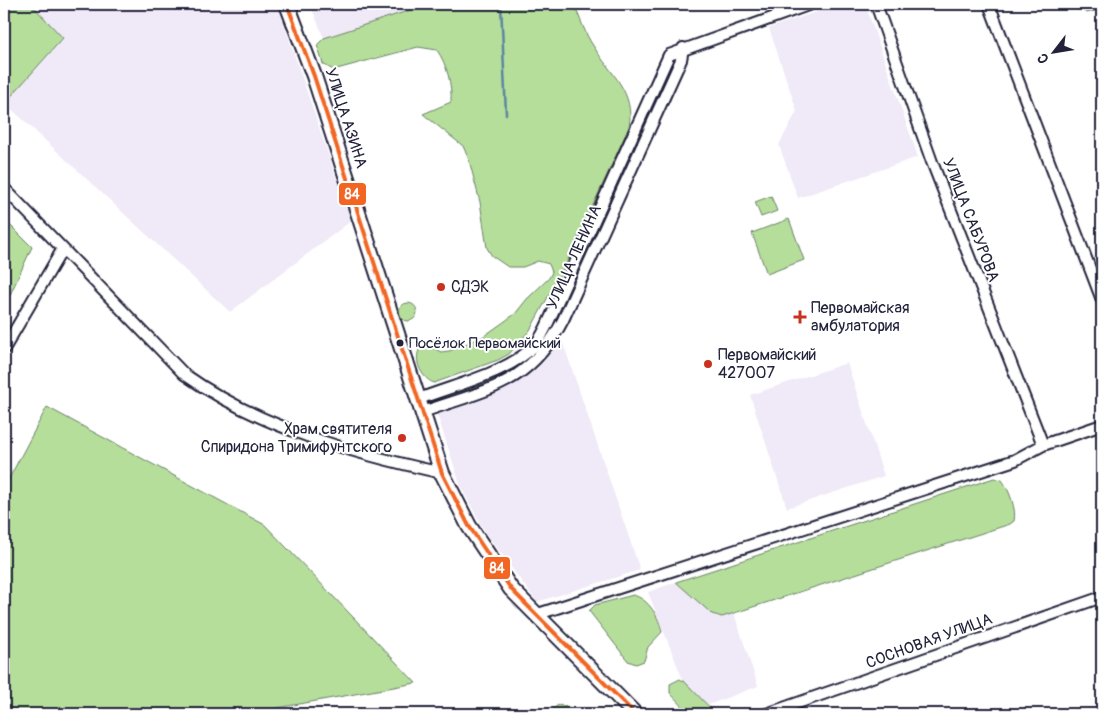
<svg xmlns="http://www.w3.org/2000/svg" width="1106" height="718" viewBox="0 0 1106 718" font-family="Pangolin,sans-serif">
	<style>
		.built { fill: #f0e9f7 }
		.green { fill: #b5de9a; stroke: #6c806a }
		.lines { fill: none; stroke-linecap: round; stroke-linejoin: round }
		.stream { stroke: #5c84a0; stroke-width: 2.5 }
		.street-casing { stroke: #22223b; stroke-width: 14 }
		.secondary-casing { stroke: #22223b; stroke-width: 18 }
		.street { stroke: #fff; stroke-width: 10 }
		.secondary { stroke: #fff; stroke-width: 14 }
		.bus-1-casing { stroke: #fff; stroke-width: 8 }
		.bus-1 { stroke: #f26522; stroke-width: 4 }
		.poi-dot { fill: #c8321e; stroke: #fff; stroke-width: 2 }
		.bus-dot { fill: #22223b; stroke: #fff; stroke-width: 2 }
		.labels { text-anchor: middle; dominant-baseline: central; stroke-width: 4; stroke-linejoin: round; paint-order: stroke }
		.bus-label { font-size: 15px; fill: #22223b; stroke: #fff; text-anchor: start }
		.street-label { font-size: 16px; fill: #22223b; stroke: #fff }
		.poi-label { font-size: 16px; fill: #22223b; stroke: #fff; text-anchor: start }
		.line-badge { stroke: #fff; stroke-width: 2 }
		.badge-label { font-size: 14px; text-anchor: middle; font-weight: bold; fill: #fff }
	</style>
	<rect width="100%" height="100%" fill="#fff"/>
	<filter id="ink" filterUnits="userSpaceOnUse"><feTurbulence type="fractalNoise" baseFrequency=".02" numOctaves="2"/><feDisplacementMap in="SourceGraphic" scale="10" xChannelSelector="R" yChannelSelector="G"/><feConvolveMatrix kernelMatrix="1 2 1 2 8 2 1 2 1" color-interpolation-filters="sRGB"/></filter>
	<g filter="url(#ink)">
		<path class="built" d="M31,4h246l74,217 -121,91 -225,-209 58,-64z
			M310,4h107l1,4 -94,30z
			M840,4h25l53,153 -120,41 -19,-53 18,-34 -28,-83z
			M561,337l79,233 -103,32 -52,-70 -24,-45 -24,-73 75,-29 20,-12 15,-15z
			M847,363l37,113 -97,32 -37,-113z
			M676,582l41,35 17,-4 24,73 -63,24 -47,-118z"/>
		<path class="green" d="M4,4h27l32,34 -58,65z
			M417,4h157c6,14 11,30 20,43 17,28 41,44 35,80l-62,135 -37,68 -21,24 -11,6 -64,23c-13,-5 -21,-23 -14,-35l8,-3 13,7 8,-1 35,-15 31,-22 12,-15 22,-21 3,-6 -3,-8 -11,-3 -15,6h-15l-16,-11 -5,-8 -7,-46 -11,-42 -6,-14 -40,-32 28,-12c1,-18 -4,-37 -14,-52l-19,-3 -85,23 -10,-6 -6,-19 7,-7 93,-30z
			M1071,4h31v5l-15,4z
			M672,56l5,3 -123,272 -26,33 -29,17 -61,22 -2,-5 59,-21 43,-32z
			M771,196l6,15 -16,6 -6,-15z
			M4,219l28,28 -28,61z
			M789,219l15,41 -37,14 -15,-41z
			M399 312a9 9 0 1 1 18 0a9 9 0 1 1-18 0Z
			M47,407l218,118 151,158 -172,31h-240v-226z
			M994,478l8,2c7,9 15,30 12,41l-4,3 -288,93 -10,-3 -36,-32z
			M633,595c16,4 26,22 29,37l-14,15 -4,14 -8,3 -8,-3 -39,-50 6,-6z
			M680,679l5,3 31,32h-26l-20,-21v-9z
			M558,705l10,2 8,7h-29z"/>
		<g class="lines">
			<path class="stream" d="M501,4l5,110"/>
			<defs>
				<path id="street" d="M876,4l56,158 111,283
					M989,4l113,296
					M4,188l180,186c76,54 168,79 258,99
					M4,349l58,-99
					M419,399c35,-14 90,-26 116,-54 8,-9 12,-20 17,-31l117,-259 142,-51
					M423,412c64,-23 106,-26 140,-92l118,-260 2,-12
					M535,615l480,-155 28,-15 59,-20
					M766,714l336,-117"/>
				<path id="secondary" d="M287,4l27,72 128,397 27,53 42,63 124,125"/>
			</defs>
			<use href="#street" class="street-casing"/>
			<use href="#secondary" class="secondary-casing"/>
			<use href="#street" class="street"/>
			<use href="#secondary" class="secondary"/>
			<defs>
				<path id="bus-1" d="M287,4l27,72 128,397 27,53 42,63 124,125"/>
			</defs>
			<use href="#bus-1" class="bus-1-casing"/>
			<use href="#bus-1" class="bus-1"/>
		</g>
	</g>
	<g class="poi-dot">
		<circle cx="441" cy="287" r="5"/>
		<path d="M797.5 309.5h5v5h5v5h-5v5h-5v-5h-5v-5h5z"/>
		<circle cx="708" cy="364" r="5"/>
		<circle cx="402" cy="438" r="5"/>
	</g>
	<circle class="bus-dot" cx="400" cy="343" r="4.5"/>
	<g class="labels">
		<g class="bus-label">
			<text x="409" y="343">Посёлок Первомайский</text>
		</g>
		<g class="street-label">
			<text transform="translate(346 118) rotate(72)">УЛИЦА АЗИНА</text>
			<text transform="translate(971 220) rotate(69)">УЛИЦА САБУРОВА</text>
			<text transform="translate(574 257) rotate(-66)">УЛИЦА ЛЕНИНА</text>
			<text transform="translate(929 641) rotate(-20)">СОСНОВАЯ УЛИЦА</text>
		</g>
		<g class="poi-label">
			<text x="451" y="287">СДЭК</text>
			<text x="811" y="308">Первомайская<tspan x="811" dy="18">амбулатория</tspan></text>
			<text x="718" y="355">Первомайский<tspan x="718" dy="18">427007</tspan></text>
			<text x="392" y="429" text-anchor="end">Храм святителя<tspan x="392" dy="18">Спиридона Тримифунтского</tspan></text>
		</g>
	</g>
	<g class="line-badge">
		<rect x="338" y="182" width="29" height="24" rx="5" fill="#f26522"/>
		<rect x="483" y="556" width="28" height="24" rx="5" fill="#f26522"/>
	</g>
	<g class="badge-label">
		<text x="352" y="199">84</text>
		<text x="497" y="573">84</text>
	</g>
	<rect width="1106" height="718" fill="none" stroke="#fff" stroke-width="20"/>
	<rect x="10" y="10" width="1086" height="698" fill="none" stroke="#22223b" stroke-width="2" filter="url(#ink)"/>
	<g transform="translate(1054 52) rotate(239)" stroke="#ffffff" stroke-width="4" paint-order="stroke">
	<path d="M0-4L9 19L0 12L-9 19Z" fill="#22223b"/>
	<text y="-8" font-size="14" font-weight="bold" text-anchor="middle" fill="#22223b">С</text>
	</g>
</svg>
